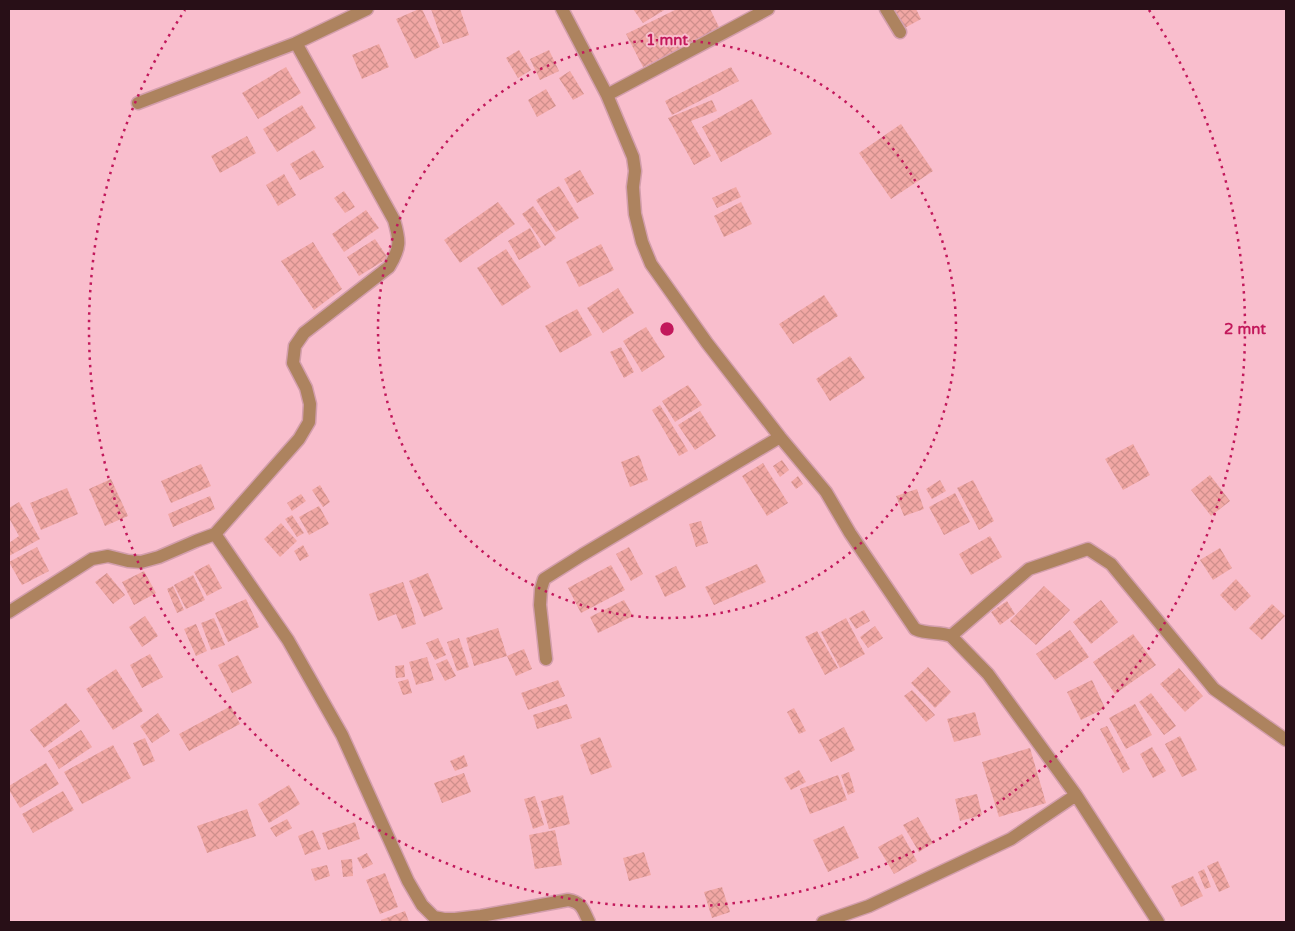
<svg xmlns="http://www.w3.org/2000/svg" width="1295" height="931" viewBox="0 0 1295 931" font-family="'Varela Round',sans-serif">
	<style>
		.building { fill: url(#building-cross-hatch) }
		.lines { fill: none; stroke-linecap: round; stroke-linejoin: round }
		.minor-casing { stroke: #d39eac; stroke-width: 15 }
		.minor { stroke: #ad835f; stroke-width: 12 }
		.ring { fill: none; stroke: #c2185b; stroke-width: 2.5; stroke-dasharray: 2.5 5 }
		.centre { fill: #c2185b; stroke: #f9becd; stroke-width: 2.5 }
		.ring-label { font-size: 15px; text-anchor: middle; font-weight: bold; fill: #c2185b; stroke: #f9becd; stroke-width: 4; stroke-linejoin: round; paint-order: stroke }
	</style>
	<defs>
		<pattern id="building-cross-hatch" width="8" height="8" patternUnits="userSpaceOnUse" patternTransform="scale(1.25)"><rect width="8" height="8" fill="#f1a7a4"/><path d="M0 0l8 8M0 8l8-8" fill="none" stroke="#cf8f8c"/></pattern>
	</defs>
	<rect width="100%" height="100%" fill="#f9becd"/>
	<path class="building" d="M419,9h3l18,38 -25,12 -19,-40z
		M431,9h29l9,26 -26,9z
		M633,9h33l-23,14z
		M677,9h33l10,20 -77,38 -17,-33z
		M890,9h26l5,10 -20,11z
		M379,44l10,23 -27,12 -10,-24z
		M519,50l12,20 -13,8 -12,-20z
		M549,50l10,21 -19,9 -10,-21z
		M286,67l15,26 -43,26 -16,-26z
		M731,67l8,14 -67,34 -7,-14z
		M570,71l14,23 -11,6 -14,-22z
		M546,89l10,17 -19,11 -9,-17z
		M752,99l20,35 -51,28 -19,-35z
		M712,100l5,11 -26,10 20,35 -17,9 -26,-47z
		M302,105l14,23 -39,24 -14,-23z
		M901,124l32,47 -42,28 -32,-46z
		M247,136l9,17 -36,20 -9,-17z
		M314,150l10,17 -24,13 -10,-16z
		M580,170l14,24 -17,9 -13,-24z
		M284,174l12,21 -18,11 -12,-21z
		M559,186l20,32 -23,14 -20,-32z
		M736,187l5,10 -24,11 -5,-10z
		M344,191l11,16 -10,6 -11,-15z
		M498,202l17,22 -55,39 -16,-23z
		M741,202l11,22 -28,13 -10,-21z
		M533,206l23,32 -11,8 -23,-32z
		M366,210l13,18 -35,24 -12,-18z
		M530,228l11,19 -22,13 -11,-19z
		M375,239l13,19 -29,18 -12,-19z
		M313,242l29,47 -28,21 -33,-49z
		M601,244l13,26 -35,17 -13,-25z
		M506,249l25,38 -29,19 -25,-38z
		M618,288l16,25 -31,20 -16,-25z
		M824,295l14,21 -45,28 -14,-20z
		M577,309l15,26 -32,18 -15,-27z
		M646,327l19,30 -23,15 -19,-31z
		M621,347l13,25 -10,6 -14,-26z
		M850,356l15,22 -35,23 -14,-22z
		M688,385l14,20 -27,17 -13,-21z
		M660,405l28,46 -9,5 -27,-46z
		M700,411l16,25 -21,14 -17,-25z
		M1133,444l17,31 -27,15 -18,-31z
		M639,455l9,25 -18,7 -9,-25z
		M782,460l7,10 -9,7 -7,-11z
		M763,463l25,40 -21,13 -25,-40z
		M201,464l10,22 -40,17 -10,-22z
		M1210,475l20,26 -19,15 -20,-26z
		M798,476l5,8 -7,5 -5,-7z
		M111,479l17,37 -23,10 -16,-37z
		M940,480l6,11 -14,8 -6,-10z
		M973,480l21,41 -15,9 -22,-42z
		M320,485l10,17 -7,5 -11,-17z
		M67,488l11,26 -37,16 -11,-27z
		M917,489l7,20 -20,7 -8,-20z
		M955,493l15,29 -26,13 -15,-28z
		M301,494l5,7 -14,10 -5,-8z
		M210,496l5,13 -42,18 -5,-13z
		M19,502l21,37 -31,17v-13l10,-7 -10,-18v-10z
		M319,506l10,18 -20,11 -10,-18z
		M292,515l12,18 -7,4 -12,-18z
		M701,521l7,22 -12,4 -7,-23z
		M281,523l16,18 -17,16 -16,-18z
		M990,536l12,21 -31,18 -12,-21z
		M303,545l6,11 -9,5 -6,-10z
		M37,547l12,24 -27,14 -13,-23z
		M629,547l14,27 -12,7 -15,-27z
		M1220,548l12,20 -19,12 -13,-20z
		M209,564l13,24 -15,8 -13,-24z
		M757,564l9,18 -52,23 -9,-18z
		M611,565l14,25 -44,23 -13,-25z
		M676,566l10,21 -21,10 -10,-21z
		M144,571l12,22 -22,12 -12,-23z
		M107,573l18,22 -12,9 -18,-22z
		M428,573l15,36 -19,8 -15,-36z
		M193,575l12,25 -19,9 -12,-24z
		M1236,579l15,17 -16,15 -15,-16z
		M403,582l9,26 4,16 -14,5 -6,-15 -18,7 -9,-27z
		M173,586l11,24 -7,3 -10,-24z
		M1044,586l26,24 -34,35 -26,-24z
		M246,599l13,28 -31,15 -13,-29z
		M624,600l9,16 -35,17 -8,-16z
		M1101,600l17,22 -27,22 -18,-22z
		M1007,601l8,13 -15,11 -9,-13z
		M1272,604l13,12 -23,24 -13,-12z
		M864,610l6,11 -14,8 -7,-11z
		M145,616l13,20 -16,11 -13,-20z
		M214,618l11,27 -14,5 -10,-27z
		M846,618l19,36 -25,14 -19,-36z
		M196,624l11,27 -11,5 -12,-27z
		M875,626l8,12 -15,10 -8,-11z
		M498,628l9,28 -33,10 -8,-28z
		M1070,630l19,27 -34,23 -19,-26z
		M817,631l21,37 -13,7 -20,-38z
		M1133,634l23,31 -41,29 -22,-32z
		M438,638l8,17 -11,5 -9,-17z
		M459,638l10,29 -12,4 -10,-29z
		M524,649l8,20 -16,7 -9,-20z
		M150,654l13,23 -21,11 -12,-23z
		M238,655l14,28 -20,10 -14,-28z
		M427,657l7,23 -18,5 -7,-23z
		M447,659l9,17 -11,5 -9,-17z
		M404,665l1,12 -9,1 -1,-12z
		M928,667l23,25 -16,16 -24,-25z
		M1179,668l24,28 -18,16 -25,-28z
		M116,669l27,42 -30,19 -27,-41z
		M408,679l4,14 -9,2 -5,-13z
		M558,680l7,16 -37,14 -7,-17z
		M1092,680l13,28 -24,12 -14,-28z
		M912,690l23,25 -9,7 -22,-26z
		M1151,693l25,33 -12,9 -25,-33z
		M66,703l14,18 -36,27 -14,-18z
		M567,704l5,14 -35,11 -4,-14z
		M1135,704l17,31 -26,14 -17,-31z
		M231,706l9,18 -51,27 -10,-17z
		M794,708l12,23 -7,3 -12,-22z
		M975,712l6,23 -27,7 -7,-23z
		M158,713l12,18 -18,12 -12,-17z
		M1107,726l23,43 -7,4 -23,-44z
		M844,727l11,23 -24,12 -12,-22z
		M81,730l11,17 -33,22 -11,-18z
		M1180,736l17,34 -15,7 -17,-33z
		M600,737l12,30 -21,8 -11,-30z
		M145,738l10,23 -12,5 -10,-23z
		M113,745l18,33 -49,26 -18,-32z
		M1152,747l14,24 -13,7 -13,-24z
		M1030,748l16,55 -47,14 -17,-55z
		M464,755l4,11 -13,5 -5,-10z
		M46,763l13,21 -39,24 -11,-18v-4z
		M799,770l7,12 -15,8 -7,-12z
		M849,772l6,20 -7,3 -7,-20z
		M464,773l7,19 -29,11 -8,-20z
		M838,775l9,25 -37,14 -10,-25z
		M289,785l11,19 -31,19 -11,-19z
		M63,791l11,19 -41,23 -11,-19z
		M977,794l5,21 -22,6 -5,-22z
		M563,795l7,29 -21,5 -8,-28z
		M535,796l9,29 -11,4 -9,-30z
		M247,809l9,27 -49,17 -10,-27z
		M918,817l15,26 -14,9 -16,-27z
		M287,819l5,9 -16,9 -6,-9z
		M355,822l5,17 -32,11 -6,-17z
		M844,826l15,32 -31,14 -15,-32z
		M313,830l8,19 -16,6 -7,-19z
		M555,830l7,35 -27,4 -6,-34z
		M902,834l15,27 -23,13 -16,-27z
		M644,852l7,23 -22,6 -6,-23z
		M367,853l6,11 -10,5 -6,-11z
		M352,859l1,17 -10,1 -2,-17z
		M1218,861l12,26 -11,5 -12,-26z
		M327,865l3,11 -15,5 -4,-12z
		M1204,869l7,18 -6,2 -7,-17z
		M385,873l13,34 -18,7 -14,-34z
		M1193,876l10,20 -22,11 -10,-21z
		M722,887l8,25 -18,6 -8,-26z
		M405,911l4,11h-27l-1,-2z"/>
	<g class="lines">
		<defs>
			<path id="minor" d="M562,9l45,86 26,62 2,14 -2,16 2,27 7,28 9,22 56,79 73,94 46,55 24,41 65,96c13,6 24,2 36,7l37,38 88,121 82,127
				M886,9l14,23
				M607,95l161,-86
				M138,103l158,-60
				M215,534l73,106 54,95 66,146 14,24 12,12 10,2h11l26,-3 87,-16c14,2 15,10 21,22
				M9,612l83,-53 16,-3 20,5 13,1 18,-5 37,-16 19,-7 84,-95 10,-17 1,-18 -4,-16 -13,-25 2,-17 9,-13 85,-66c12,-20 11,-26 5,-47l-98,-177 71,-34
				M951,636l78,-67 59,-20 23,15 103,125 72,51
				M546,659l-6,-54 1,-16 3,-10 38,-24 198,-118
				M823,922l46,-16 142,-67 65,-44"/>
		</defs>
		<use href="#minor" class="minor-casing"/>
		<use href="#minor" class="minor"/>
	</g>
	<g class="ring">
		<circle cx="667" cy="329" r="289"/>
		<path d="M1149 10A578 578 0 1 1 185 10"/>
	</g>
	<circle cx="667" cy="329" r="8" class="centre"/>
	<g class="ring-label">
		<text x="667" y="45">1 mnt</text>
		<text x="1245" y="334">2 mnt</text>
	</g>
	<rect width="1295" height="931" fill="none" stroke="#280f17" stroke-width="20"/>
</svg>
